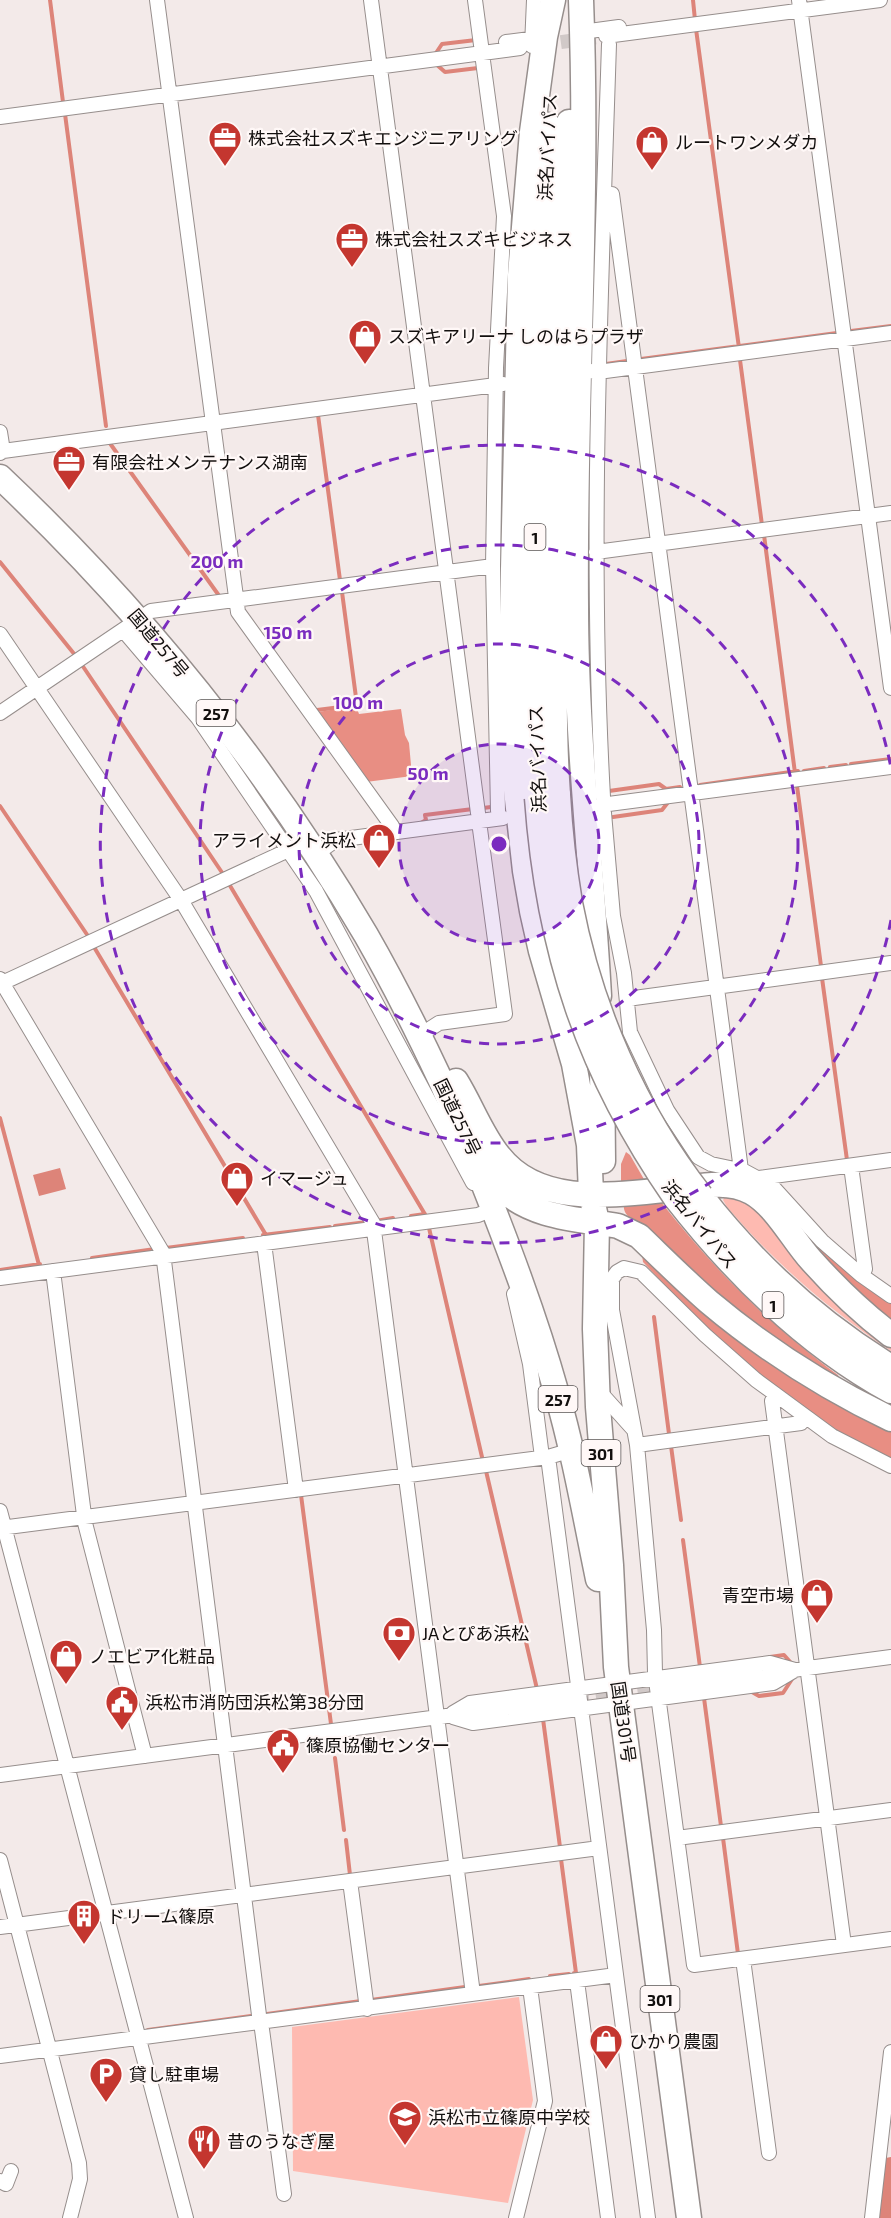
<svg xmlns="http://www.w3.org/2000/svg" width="891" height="2218" viewBox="0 0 891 2218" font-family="'Exo 2','Noto Sans JP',sans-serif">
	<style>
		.green { fill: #febab1 }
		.forest { fill: #e88e83 }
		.water { fill: #dd8479 }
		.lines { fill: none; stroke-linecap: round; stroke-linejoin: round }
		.stream { stroke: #dd8479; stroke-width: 4 }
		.river { stroke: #dd8479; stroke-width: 24 }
		.street-tunnel { stroke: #d1c9c8; stroke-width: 14; stroke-dasharray: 14 7; stroke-linecap: butt }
		.street-casing { stroke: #968e8c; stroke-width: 16 }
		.highway-casing { stroke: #968e8c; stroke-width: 27 }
		.street { stroke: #fff; stroke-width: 14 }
		.highway { stroke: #fff; stroke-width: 24 }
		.highway-bridge-casing { stroke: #968e8c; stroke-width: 27; stroke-linecap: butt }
		.highway-bridge { stroke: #fff; stroke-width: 24 }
		.ring { fill: none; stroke: #7b2cbf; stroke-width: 3; stroke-dasharray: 10 8 }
		.labels { text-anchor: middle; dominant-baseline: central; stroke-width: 4.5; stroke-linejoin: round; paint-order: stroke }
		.shield { fill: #fff8f7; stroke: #595554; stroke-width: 1.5 }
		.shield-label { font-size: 16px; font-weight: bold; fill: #120f0e }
		.poi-label { font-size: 18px; fill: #120f0e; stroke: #fff8f7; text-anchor: start }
		.street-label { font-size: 18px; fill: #120f0e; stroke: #fff8f7 }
		.centre { fill: #7b2cbf; stroke: #fff8f7; stroke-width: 3 }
		.ring-label { font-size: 18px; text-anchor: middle; font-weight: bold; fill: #7b2cbf; stroke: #fff8f7; stroke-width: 4.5; stroke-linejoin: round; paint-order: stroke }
	</style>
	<rect width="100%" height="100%" fill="#f3eae9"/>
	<path class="green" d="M725,1196l22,4 144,144v7c-62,-41 -116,-88 -164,-144l-4,-7z
		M519,1997l14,103 -25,103 -215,-32 -1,-144z"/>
	<path class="forest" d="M356,706l3,8 42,-5 4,26 4,8 3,33 -46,6 -48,-70z
		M626,1152l4,3 15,26 -24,2v-19z
		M661,1202c53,67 107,122 177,173l2,5 -104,-65 -91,-88c-9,-6 -23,-10 -21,-23z
		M809,1238l55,46 27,19v23l-23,-19 -62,-68z
		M642,1255l249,172v32c-19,-9 -39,-18 -57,-29 -72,-46 -133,-106 -191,-168z"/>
	<path class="water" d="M60,1168l6,21 -27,7 -6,-21z"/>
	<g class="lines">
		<path class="stream" d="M50,0l13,102
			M693,0l2,20
			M696,29l43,319
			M436,53l6,-9 34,-4
			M437,65l8,7 33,-4
			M65,114l41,312
			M851,331l40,-5
			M641,359l196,-26
			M740,360l22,165
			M606,364l21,-3
			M318,415l22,165
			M109,442l111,155
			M764,535l31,238
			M0,562l75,93
			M82,665l141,209
			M317,710l40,-5 -15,-113
			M851,764l40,-5
			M830,767l16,-2
			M804,771l20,-3
			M700,785l98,-14
			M797,786l24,180
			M609,791l50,-7 7,5 14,-2
			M0,806l88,130
			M483,808l8,-1
			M613,817l49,-7 7,-9
			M421,823l5,-3 -1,-5 48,-6
			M229,884l197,332
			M94,947l172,288
			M822,978l25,182
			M0,1118l39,147
			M411,1216l14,-2
			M376,1221l17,-3
			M335,1226l32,-4
			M429,1228l53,229
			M263,1235l67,-8
			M166,1248l77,-10
			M92,1258l63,-9
			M0,1270l40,-6
			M654,1317l15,117
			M671,1446l10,74
			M486,1471l51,218
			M301,1495l30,229
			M683,1540l17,127 3,-1
			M770,1657l14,-2 8,9
			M752,1692l7,4 24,-3 11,-17
			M706,1698h-2l17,128
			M543,1719l17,128
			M333,1742l1,10
			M335,1758l9,72
			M723,1838l15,116
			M346,1840l4,35
			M561,1859l15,114h-2
			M550,1976l19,-2
			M479,1986l50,-7
			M371,2000l94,-13
			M267,2014l94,-13
			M148,2030l103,-14"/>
		<path class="river" d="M886,2218l5,-49"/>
		<path class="street-tunnel" d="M540,45l66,-9
			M575,1699l90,-12"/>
		<defs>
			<path id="street" d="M157,0l81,612 154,214 1,7
				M371,0l107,813
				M475,0l6,45
				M799,0l92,688
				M582,32l37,-5
				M606,36l274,-36
				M506,42l40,-5
				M532,46l2,-46
				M483,61l21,155 -8,152 -3,198 5,245
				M0,117l520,-69
				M604,194h8l129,976
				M590,371l8,1 293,-39
				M0,432l3,19
				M0,453l3,-2 500,-67
				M596,552l295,-39
				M123,630l75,88 118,173 157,292
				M0,634l181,266 192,323 100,771
				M0,713l151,-102 342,-45
				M603,797c-14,-251 -2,-502 6,-753
				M601,805l290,-38
				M604,813l9,103 11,57 6,59 37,78 31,47 13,7 33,7 28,15 50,55 39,34 30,21
				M316,854l20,-14 167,-22
				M0,979l163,274 97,770
				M0,984l295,-137
				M627,999l264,-36
				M425,1032l14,-9 66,-9 -25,-185
				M851,1166l14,103 -4,6
				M759,1178l132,-18
				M264,1243l32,247
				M53,1271l32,252 60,233
				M0,1278l478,-63 15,-6
				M514,1294l16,70 12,93
				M599,1391l35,39
				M776,1395l-4,6 72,544
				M637,1445l164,-22 4,-6
				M548,1457l100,761
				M891,1466l-59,-30 -76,-56 -51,-45 -64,-63 -17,-4 -7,4 -5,7v31l25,135 17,185 1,43 39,292 197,-26
				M0,1511l186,707
				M0,1528l548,-71 24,-7
				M665,1687l226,-30
				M453,1713l17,-10 300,-40 25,7
				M453,1717l20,6 300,-40 22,-13
				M0,1775l575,-76
				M677,1838l214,-28
				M0,1860l79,303 1,16 -10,39
				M350,1881l17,128
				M0,1927l599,-79
				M743,1959l26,194
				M577,1981l31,237
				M261,2022l23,172
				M0,2056l616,-81
				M0,2181l6,3 5,-13
				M516,2218l29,-117 -15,-114
				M872,2218l19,-166"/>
			<path id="highway" d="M553,0l-8,37 -13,95 -12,143 -7,294v128l3,93 9,81 7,40 9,40 33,113 15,81 2,49 6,28 -2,107 3,78 13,158 5,102 73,551
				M581,0c8,202 -7,404 -5,606 0,130 16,260 23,390
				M0,477c143,135 266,288 366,458 27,47 51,95 74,144 17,37 30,79 61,109 31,30 76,31 117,38l21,10c23,22 46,45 70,66 56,47 117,86 182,117
				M558,795c-5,-68 -3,-137 -2,-205 0,-156 5,-312 13,-468
				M537,798c-5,-68 -2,-137 -2,-205 0,-156 4,-312 13,-468
				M602,1066l1,95
				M456,1081c15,24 25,53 43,75 43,55 125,37 185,32 22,-3 46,-7 67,4 25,14 41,47 60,68 24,27 51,53 80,75
				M478,1170c29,73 57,146 78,221 18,62 29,125 42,188
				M701,1196c53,68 116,126 190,171
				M675,1197c60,77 130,147 216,194"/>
		</defs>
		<use href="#street" class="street-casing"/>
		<use href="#highway" class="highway-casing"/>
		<use href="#street" class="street"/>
		<use href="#highway" class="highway"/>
		<defs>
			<path id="highway-bridge" d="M558,795c2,36 6,72 12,108 20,105 65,209 131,293
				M537,798c11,153 51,273 138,399"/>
		</defs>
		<use href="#highway-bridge" class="highway-bridge-casing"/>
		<use href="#highway-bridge" class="highway-bridge"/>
	</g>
	<circle cx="499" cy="844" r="100" fill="#7b2cbf" fill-opacity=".12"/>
	<g class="ring">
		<circle cx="499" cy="844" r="100"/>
		<circle cx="499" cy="844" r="200"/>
		<circle cx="499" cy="844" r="299"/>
		<path d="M891 920A399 399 0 1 1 891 768"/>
	</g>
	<defs>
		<symbol id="office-pin" viewBox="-11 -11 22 30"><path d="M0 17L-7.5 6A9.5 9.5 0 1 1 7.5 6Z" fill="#c4362f" stroke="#fff8f7"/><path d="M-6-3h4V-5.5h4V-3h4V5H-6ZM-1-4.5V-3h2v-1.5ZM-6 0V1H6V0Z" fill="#fff"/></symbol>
		<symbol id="shop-pin" viewBox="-11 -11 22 30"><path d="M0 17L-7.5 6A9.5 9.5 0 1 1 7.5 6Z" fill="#c4362f" stroke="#fff8f7"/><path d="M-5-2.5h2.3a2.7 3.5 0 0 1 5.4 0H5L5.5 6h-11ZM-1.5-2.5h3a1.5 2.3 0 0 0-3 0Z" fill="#fff"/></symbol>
		<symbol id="bank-pin" viewBox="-11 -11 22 30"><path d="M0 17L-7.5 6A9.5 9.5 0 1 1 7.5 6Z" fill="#c4362f" stroke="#fff8f7"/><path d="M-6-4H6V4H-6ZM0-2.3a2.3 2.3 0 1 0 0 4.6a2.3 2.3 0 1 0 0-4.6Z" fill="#fff"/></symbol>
		<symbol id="civic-pin" viewBox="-11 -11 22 30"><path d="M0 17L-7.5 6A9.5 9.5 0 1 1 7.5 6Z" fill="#c4362f" stroke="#fff8f7"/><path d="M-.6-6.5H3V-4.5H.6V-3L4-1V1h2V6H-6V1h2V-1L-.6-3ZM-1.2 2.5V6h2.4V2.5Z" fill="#fff"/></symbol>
		<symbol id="building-pin" viewBox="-11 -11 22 30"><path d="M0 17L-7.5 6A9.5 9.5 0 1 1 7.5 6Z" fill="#c4362f" stroke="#fff8f7"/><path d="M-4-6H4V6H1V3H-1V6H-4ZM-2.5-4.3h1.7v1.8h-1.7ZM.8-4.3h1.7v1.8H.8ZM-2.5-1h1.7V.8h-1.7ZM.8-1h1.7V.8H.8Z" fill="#fff"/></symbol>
		<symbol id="parking-pin" viewBox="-11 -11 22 30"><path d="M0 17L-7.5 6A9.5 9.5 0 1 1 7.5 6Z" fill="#c4362f" stroke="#fff8f7"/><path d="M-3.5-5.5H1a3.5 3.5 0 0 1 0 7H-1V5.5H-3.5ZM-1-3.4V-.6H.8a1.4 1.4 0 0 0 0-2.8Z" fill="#fff"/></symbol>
		<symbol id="school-pin" viewBox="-11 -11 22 30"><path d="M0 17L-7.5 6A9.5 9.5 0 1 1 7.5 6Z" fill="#c4362f" stroke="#fff8f7"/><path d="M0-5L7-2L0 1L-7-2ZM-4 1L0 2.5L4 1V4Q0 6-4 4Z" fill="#fff"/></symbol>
		<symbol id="restaurant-pin" viewBox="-11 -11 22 30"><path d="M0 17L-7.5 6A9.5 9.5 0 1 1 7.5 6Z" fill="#c4362f" stroke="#fff8f7"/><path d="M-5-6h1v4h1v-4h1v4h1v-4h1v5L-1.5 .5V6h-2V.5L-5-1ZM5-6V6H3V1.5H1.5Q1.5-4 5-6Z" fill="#fff"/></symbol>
	</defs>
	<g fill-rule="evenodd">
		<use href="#office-pin" x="206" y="119" width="38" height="52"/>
		<use href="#shop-pin" x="633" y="123" width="38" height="52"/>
		<use href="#office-pin" x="333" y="220" width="38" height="52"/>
		<use href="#shop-pin" x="346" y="317" width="38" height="52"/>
		<use href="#office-pin" x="50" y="443" width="38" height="52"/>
		<use href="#shop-pin" x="360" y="821" width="38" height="52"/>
		<use href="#shop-pin" x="218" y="1159" width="38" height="52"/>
		<use href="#shop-pin" x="798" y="1576" width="38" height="52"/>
		<use href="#bank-pin" x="380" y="1614" width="38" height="52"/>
		<use href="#shop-pin" x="47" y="1637" width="38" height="52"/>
		<use href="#civic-pin" x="103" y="1683" width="38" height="52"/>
		<use href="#civic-pin" x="264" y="1726" width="38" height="52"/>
		<use href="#building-pin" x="65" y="1897" width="38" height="52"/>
		<use href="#shop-pin" x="587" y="2022" width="38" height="52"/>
		<use href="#parking-pin" x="87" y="2055" width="38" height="52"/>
		<use href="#school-pin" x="386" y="2098" width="38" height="52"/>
		<use href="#restaurant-pin" x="185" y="2122" width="38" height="52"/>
	</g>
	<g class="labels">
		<g class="shield">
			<rect x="524.5" y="524" width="21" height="26" rx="4.5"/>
			<rect x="196.5" y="700" width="39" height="26" rx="4.5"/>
			<rect x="762.5" y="1292" width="21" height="26" rx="4.5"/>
			<rect x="538.5" y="1386" width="39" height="26" rx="4.5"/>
			<rect x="581.5" y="1440" width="39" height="26" rx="4.5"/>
			<rect x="640.5" y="1986" width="39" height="26" rx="4.5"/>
		</g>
		<g class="shield-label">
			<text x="535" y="537">1</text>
			<text x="216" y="713">257</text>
			<text x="773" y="1305">1</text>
			<text x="558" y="1399">257</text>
			<text x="601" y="1453">301</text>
			<text x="660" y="1999">301</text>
		</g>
		<g class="poi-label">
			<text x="248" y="138">株式会社スズキエンジニアリング</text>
			<text x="675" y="142">ルートワンメダカ</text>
			<text x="375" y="239">株式会社スズキビジネス</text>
			<text x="388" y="336">スズキアリーナ しのはらプラザ</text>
			<text x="92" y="462">有限会社メンテナンス湖南</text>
			<text x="356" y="840" text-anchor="end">アライメント浜松</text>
			<text x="260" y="1178">イマージュ</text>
			<text x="794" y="1595" text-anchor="end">青空市場</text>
			<text x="422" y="1633">JAとぴあ浜松</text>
			<text x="89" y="1656">ノエビア化粧品</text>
			<text x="145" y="1702">浜松市消防団浜松第38分団</text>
			<text x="306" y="1745">篠原協働センター</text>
			<text x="107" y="1916">ドリーム篠原</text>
			<text x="629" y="2041">ひかり農園</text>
			<text x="129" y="2074">貸し駐車場</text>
			<text x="428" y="2117">浜松市立篠原中学校</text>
			<text x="227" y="2141">昔のうなぎ屋</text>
		</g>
		<g class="street-label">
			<text transform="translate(547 147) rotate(-87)">浜名バイパス</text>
			<text transform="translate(159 643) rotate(50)">国道257号</text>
			<text transform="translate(537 759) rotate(-92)">浜名バイパス</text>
			<text transform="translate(458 1117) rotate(64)">国道257号</text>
			<text transform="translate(700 1224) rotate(51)">浜名バイパス</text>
			<text transform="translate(624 1722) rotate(82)">国道301号</text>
		</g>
	</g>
	<circle cx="499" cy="844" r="9" class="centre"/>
	<g class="ring-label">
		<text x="217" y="568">200 m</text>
		<text x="288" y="639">150 m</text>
		<text x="358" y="709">100 m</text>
		<text x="428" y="780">50 m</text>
	</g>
</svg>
